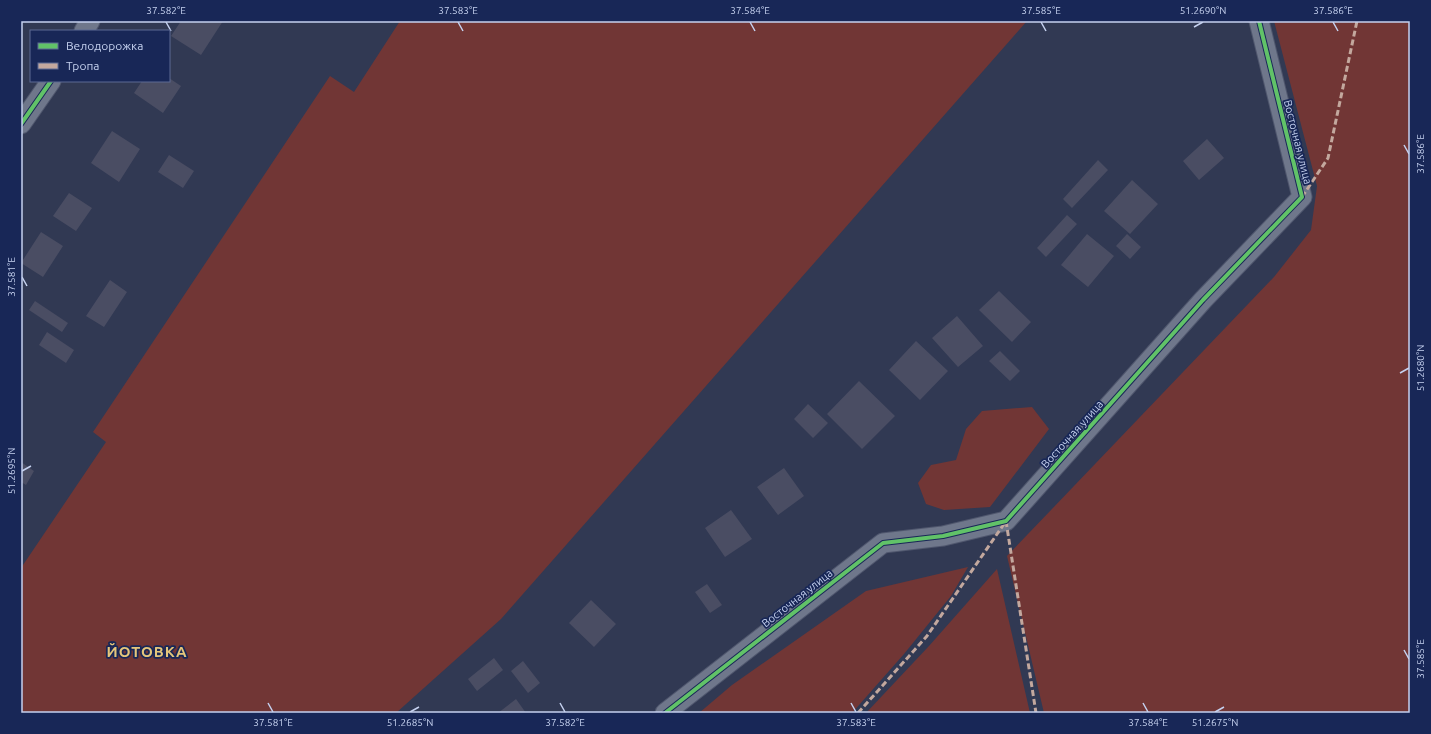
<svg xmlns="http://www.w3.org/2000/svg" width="1431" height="734" viewBox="0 0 1431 734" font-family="Ubuntu,sans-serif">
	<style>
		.green { fill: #713635 }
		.building { fill: #4a4d63 }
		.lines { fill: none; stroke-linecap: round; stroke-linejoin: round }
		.minor-casing { stroke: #50576e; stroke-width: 21 }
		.minor { stroke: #6f778b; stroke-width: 19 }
		.quiet { stroke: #c3a89e; stroke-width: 3; stroke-dasharray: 6 3; stroke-linecap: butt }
		.cycleway-casing { stroke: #182757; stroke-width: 6 }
		.cycleway { stroke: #61c268; stroke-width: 4 }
		.ticks { fill: none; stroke: #c5d1ef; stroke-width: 1.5 }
		.labels { text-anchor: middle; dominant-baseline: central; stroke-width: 3.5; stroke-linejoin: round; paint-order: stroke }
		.street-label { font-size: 11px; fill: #c5d1ef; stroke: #182757 }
		.district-label { font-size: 15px; font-weight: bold; letter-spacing: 1px; fill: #e5c67b; stroke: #182757 }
		.neatline { fill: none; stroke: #c5d1ef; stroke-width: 1.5 }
		.ticks-label { font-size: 10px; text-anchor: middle; fill: #c5d1ef }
	</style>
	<rect width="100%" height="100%" fill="#313953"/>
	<path class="green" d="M400,21h627l-526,598 -105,94h-375v-145l85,-126 -13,-10 237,-356 24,16z
		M1274,21h136v692h-366l-37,-157 267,-279 37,-47 6,-44z
		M1032,407l17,22 -59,78 -46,3 -18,-6 -8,-21 13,-18 25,-5 10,-31 16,-18z
		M968,567l-17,29 -47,58 -52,59h-153l33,-28 134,-94z
		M997,569l33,144h-164l63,-67z"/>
	<path class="building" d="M181,21h42l-22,34 -30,-19z
		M169,78l12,8 -18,27 -29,-20 8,-12h27z
		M112,131l28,18 -21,33 -28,-19z
		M1207,139l17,19 -25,22 -16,-19z
		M169,155l25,16 -11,17 -25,-16z
		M1098,160l10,10 -36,38 -9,-9z
		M1132,180l26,24 -28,30 -26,-23z
		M69,193l23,15 -16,23 -23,-15z
		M1067,215l10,9 -31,33 -9,-9z
		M41,232l22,14 -20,31 -22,-14z
		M1087,234l27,22 -26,31 -27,-22z
		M1127,234l14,13 -11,12 -14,-13z
		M110,280l17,12 -23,35 -18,-11z
		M999,291l32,31 -19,20 -33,-32z
		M35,301l33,22 -6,9 -33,-22z
		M957,316l26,30 -25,21 -26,-29z
		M47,332l27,18 -8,13 -27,-18z
		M916,341l32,30 -28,29 -31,-30z
		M1000,351l20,20 -10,10 -21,-20z
		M859,381l36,35 -33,33 -35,-35z
		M808,404l20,19 -15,15 -19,-19z
		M21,462l13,9 -8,14 -5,-3z
		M784,468l20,28 -26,19 -21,-28z
		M731,510l21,29 -27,18 -20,-29z
		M707,584l15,21 -12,8 -15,-21z
		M591,600l25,24 -22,23 -25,-24z
		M494,658l9,12 -26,21 -9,-12z
		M523,661l17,22 -12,10 -17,-22z
		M516,699l10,14h-28z"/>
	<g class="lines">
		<defs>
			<path id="minor" d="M84,31l6,-10
				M21,124l30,-43
				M665,713l218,-170 60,-7 63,-15 197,-221 99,-103 -43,-176"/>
		</defs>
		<use href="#minor" class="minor-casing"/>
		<use href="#minor" class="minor"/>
		<path class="quiet" d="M1302,197l26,-39 29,-137
			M858,713l69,-77 79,-115 30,192"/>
		<defs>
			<path id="cycleway" d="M21,124l30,-43
				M665,713l218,-170 60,-7 63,-15 197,-221 99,-103 -43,-176"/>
		</defs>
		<use href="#cycleway" class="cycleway-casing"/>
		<use href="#cycleway" class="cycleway"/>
	</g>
	<path class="ticks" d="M166,22l5,9M458,22l5,9M750,22l5,9M1041,22l5,9M1333,22l5,9M1194,27l9,-5M1404,145l5,9M22,277l5,9M1400,373l9,-5M22,471l9,-5M1404,650l5,9M268,703l5,9M560,703l5,9M851,703l5,9M1143,703l5,9M410,712l9,-5M1215,712l9,-5"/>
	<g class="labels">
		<g class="street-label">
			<text transform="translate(1298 142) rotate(76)">Восточная улица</text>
			<text transform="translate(1072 434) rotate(-48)">Восточная улица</text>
			<text transform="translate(797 598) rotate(-38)">Восточная улица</text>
		</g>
		<g class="district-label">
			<text x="147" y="651">ЙОТОВКА</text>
		</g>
	</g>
	<rect width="1431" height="734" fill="none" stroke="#182757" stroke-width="44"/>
	<rect x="30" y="30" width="140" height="52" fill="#182757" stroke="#5d6b94"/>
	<rect x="38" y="43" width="20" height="6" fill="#61c268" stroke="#5d6b94"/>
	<text x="66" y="50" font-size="12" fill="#c5d1ef">Велодорожка</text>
	<rect x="38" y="63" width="20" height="6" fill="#c3a89e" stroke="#5d6b94"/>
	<text x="66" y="70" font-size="12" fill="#c5d1ef">Тропа</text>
	<rect x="22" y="22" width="1387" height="690" class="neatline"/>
	<g class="ticks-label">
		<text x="166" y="14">37.582°E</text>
		<text x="458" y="14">37.583°E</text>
		<text x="750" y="14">37.584°E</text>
		<text x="1041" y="14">37.585°E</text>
		<text x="1203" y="14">51.2690°N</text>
		<text x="1333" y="14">37.586°E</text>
		<text transform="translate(1420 154) rotate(-90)" y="4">37.586°E</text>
		<text transform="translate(11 277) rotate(-90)" y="4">37.581°E</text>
		<text transform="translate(1420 368) rotate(-90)" y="4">51.2680°N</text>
		<text transform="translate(11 471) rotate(-90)" y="4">51.2695°N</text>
		<text transform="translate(1420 659) rotate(-90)" y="4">37.585°E</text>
		<text x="273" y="726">37.581°E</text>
		<text x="410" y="726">51.2685°N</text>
		<text x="565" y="726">37.582°E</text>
		<text x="856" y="726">37.583°E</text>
		<text x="1148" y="726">37.584°E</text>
		<text x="1215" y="726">51.2675°N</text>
	</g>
</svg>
